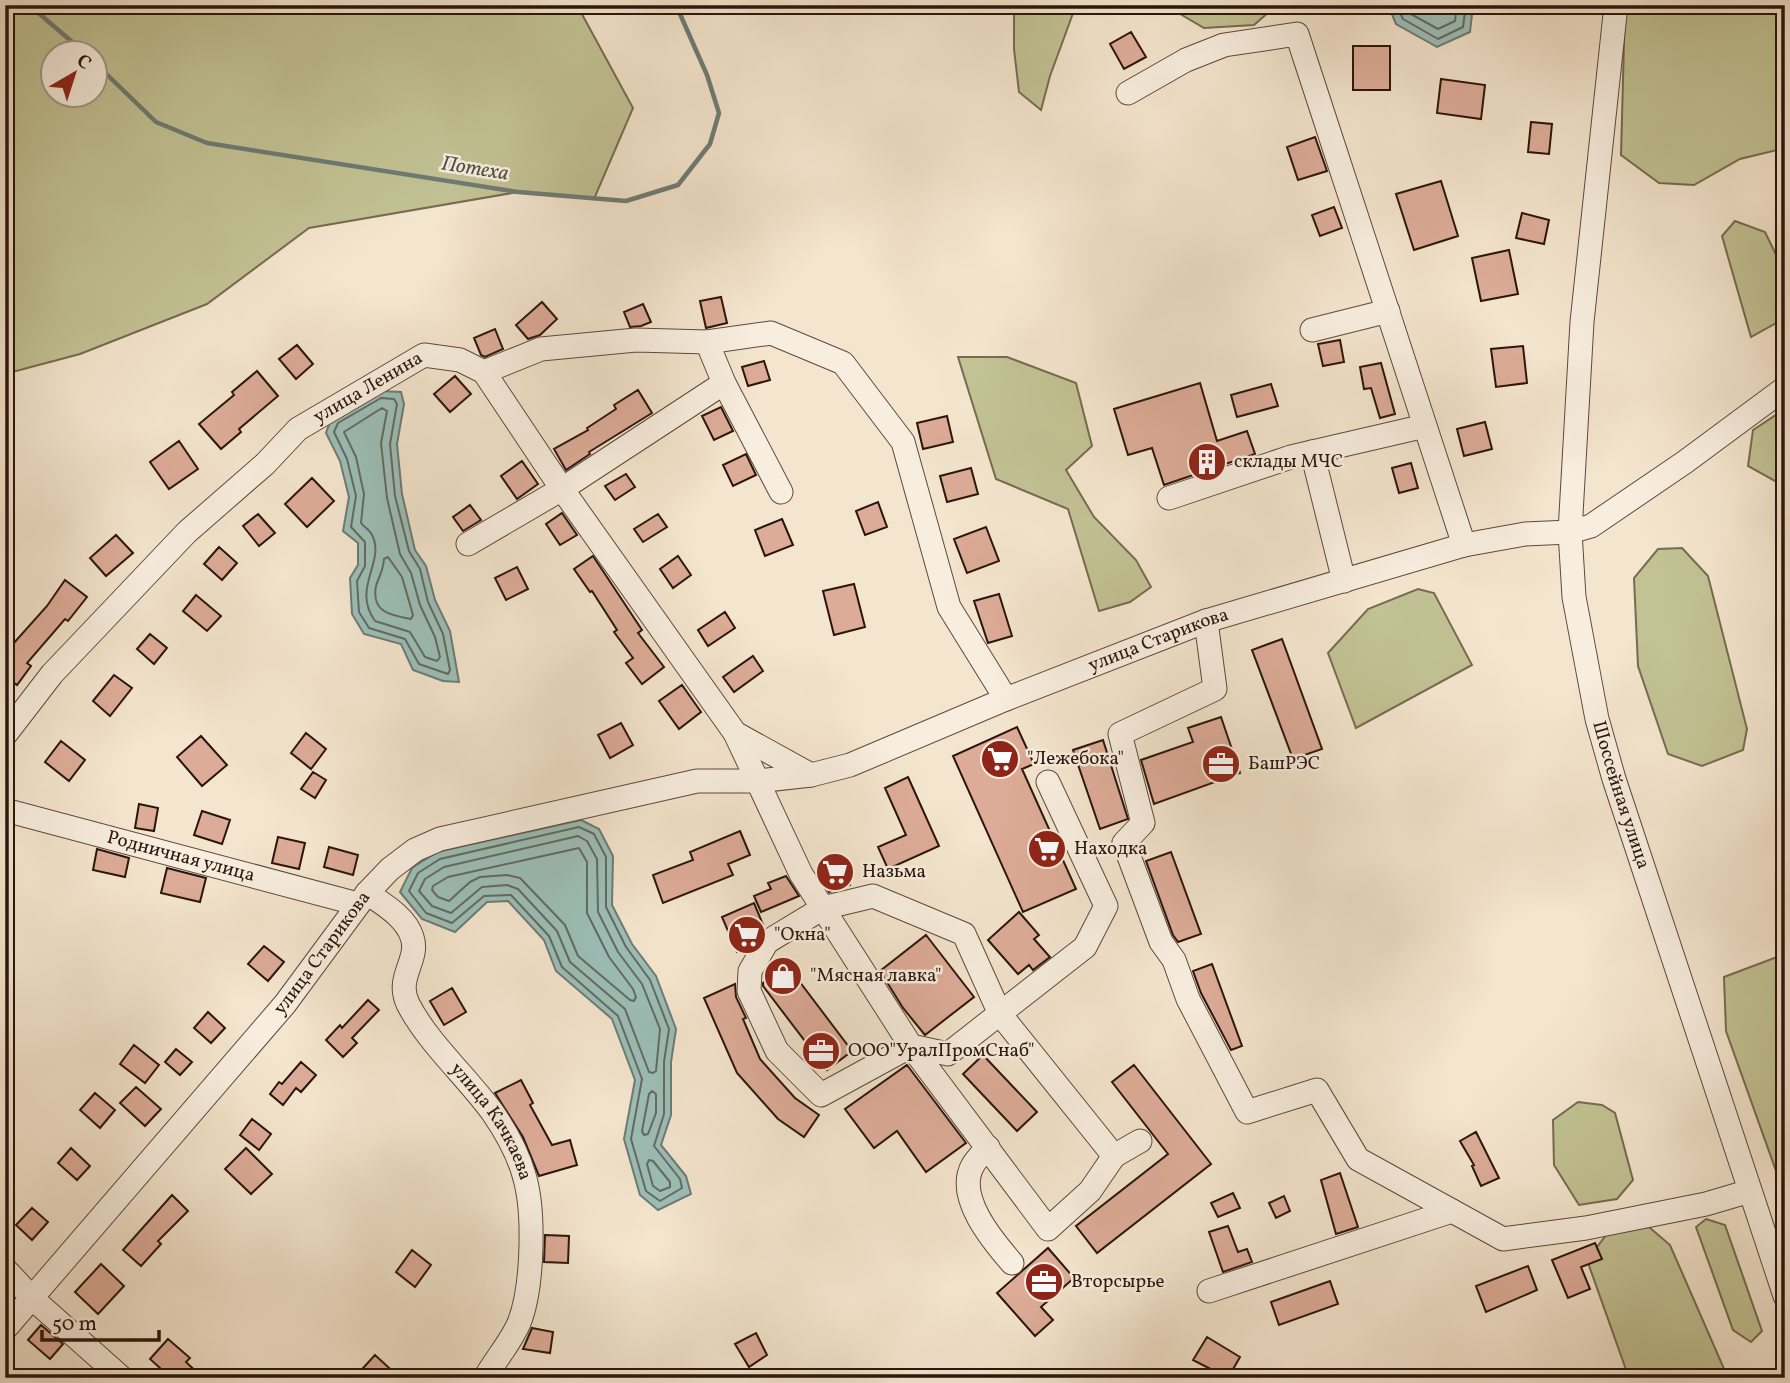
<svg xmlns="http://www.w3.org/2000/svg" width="1790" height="1383" viewBox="0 0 1790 1383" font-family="Vollkorn,serif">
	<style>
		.green { fill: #c2c294; stroke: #766c50; stroke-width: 2; fill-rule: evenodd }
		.water { fill: #9cbfb8; stroke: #6e7b74; stroke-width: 2 }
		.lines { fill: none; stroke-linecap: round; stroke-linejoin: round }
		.shore { stroke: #636a62; stroke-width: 2 }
		.stream { stroke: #6e7b74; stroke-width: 4.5 }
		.building { fill: #ddac98; stroke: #2a150d; stroke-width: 2 }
		.minor-casing { stroke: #5c493d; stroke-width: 25 }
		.path { stroke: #2a150d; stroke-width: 2.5; stroke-dasharray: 2 3.5; stroke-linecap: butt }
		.minor { stroke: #f8eedf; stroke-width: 23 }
		.labels { text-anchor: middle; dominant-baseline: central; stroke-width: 5; stroke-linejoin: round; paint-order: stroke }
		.street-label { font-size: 19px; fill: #2a150d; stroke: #f8eedf }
		.poi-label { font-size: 19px; fill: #2a150d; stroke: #f8eedf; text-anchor: start }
		.water-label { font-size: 21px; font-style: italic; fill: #525049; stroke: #f8eedf }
	</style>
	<rect width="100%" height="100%" fill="#f4e5ce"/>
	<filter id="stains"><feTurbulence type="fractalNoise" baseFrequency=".00286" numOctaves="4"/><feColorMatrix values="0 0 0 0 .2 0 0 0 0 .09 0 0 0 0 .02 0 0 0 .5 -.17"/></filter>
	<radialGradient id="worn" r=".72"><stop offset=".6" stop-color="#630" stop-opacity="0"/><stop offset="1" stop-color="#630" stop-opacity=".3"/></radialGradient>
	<path class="green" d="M5,5h572l56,103 -39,91 -76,-7 -209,36 -102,76 -127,50 -75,20zM52,52h42v42h-42z
		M1006,5h70l-26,71 -9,34 -22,-18 -5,-43v-38z
		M1165,5h105l1,5 -17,15 -50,3z
		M1625,5h160v143l-45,11 -46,26 -35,-2 -38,-28z
		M1735,221l30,11 20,41v45l-34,19 -29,-101z
		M958,357h49l69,26 16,63 -26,24 28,47 42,43 15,27 -21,15 -31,9 -31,-102 -72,-30z
		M1785,409v86l-8,-13 -29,-16 5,-36z
		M1682,548l26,28 39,153 -4,21 -41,16 -34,-12 -30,-88 -4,-88 24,-29z
		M1418,589l16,4 38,72 -116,63 -28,-75 40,-44z
		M1785,954v242l-59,-165 -2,-54z
		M1578,1102l24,3 13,8 18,67 -16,19 -38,6 -25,-40 -1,-45z
		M1706,1219l19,6 37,106 -11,11 -18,-12 -37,-103z
		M1649,1227l21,18 58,133h-99l-42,-118 20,-26z"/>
	<path class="water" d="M1388,5h85l-3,27 -33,15 -41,-23z
		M380,391l21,1 3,12 -7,40 5,50 13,56 11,16 9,34 15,31 9,51 -16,-1 -30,-11 -12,-26 -37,-10 -12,-20 -2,-36 8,-13v-22l-15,-12 6,-34 -9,-36 -14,-28 5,-14z
		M581,820l18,9 14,27 -1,49 20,39 24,32 20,53 -5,33v53l-10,30 25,31 5,18 -33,16 -18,-15 -16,-56 11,-59 -23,-61 -56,-48 -12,-31 -36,-39 -21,1 -32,30 -33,-13 -22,-27 12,-24 25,-16z"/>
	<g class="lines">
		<path class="shore" d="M1396,5l7,14 35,20 25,-12 3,-22
			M1405,5l4,8 29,16 17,-8 2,-16
			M381,398l13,1 3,5 -7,40 5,52 14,55 11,18 8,33 15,32 7,36 -2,4 -29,-10 -14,-25 -36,-11 -10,-16 -2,-31 8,-15v-24l-14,-15 5,-31 -9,-37 -13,-27 4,-9z
			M382,408l5,3 -6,32 6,55 13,56 11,19 9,32 15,32 5,20 -3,4 -12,-4 -15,-25 -35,-11c-24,-33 11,-59 -3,-86 -2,-5 -8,-8 -11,-12l3,-29 -8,-37 -12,-25z
			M388,557l14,20 11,38 -2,4c-21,-4 -40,-7 -35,-33 3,-10 7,-14 8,-27z
			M579,827l15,7 12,23v50l20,40 24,33 19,49 -5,33v52l-10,32 26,33 2,9 -22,13 -14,-10 -15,-52 11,-60 -24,-63 -56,-49 -13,-31 -38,-41 -27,1 -32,27 -26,-10 -17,-22 9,-18 22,-14z
			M578,836l9,5 10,18 1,53 20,40 24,32 18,45 -4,42 -3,2 -4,-1 -24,-63 -55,-47 -13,-31 -39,-42 -11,-4 -25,2 -31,26 -19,-7 -13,-15 6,-12 19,-12z
			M579,848l8,14v51l22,44 24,32 3,8 -2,4 -4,-1 -52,-44 -13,-31 -45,-47 -13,-3 -27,2 -10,5 -21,19 -11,-4 -6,-7 1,-4 15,-9z
			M652,1091l4,3v19l-8,21 -4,1 -2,-4 7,-37z
			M649,1160l4,1 17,21v5l-10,4 -7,-5 -6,-22z"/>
		<path class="stream" d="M29,5l55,47
			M94,62l62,60 51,21 311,49 108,9 52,-16 32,-41 9,-31 -12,-38 -31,-70"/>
	</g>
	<path class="building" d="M1131,32l15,25 -22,12 -14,-25z
		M1353,46h37v44h-37z
		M1441,79l44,6 -4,34 -44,-6z
		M1531,122l21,2 -3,30 -21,-2z
		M1315,137l12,34 -29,9 -11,-33z
		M1441,181l17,55 -44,14 -18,-56z
		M1334,207l8,21 -22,8 -8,-21z
		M1522,213l27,7 -5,24 -28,-6z
		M1509,250l9,44 -37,7 -9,-43z
		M721,297l6,26 -21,5 -6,-27z
		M542,302l15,17 -17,16 -12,4 -12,-14z
		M643,304l8,18 -10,4 -11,1 -6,-15z
		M495,329l8,20 -18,8 -4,-2 -7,-17z
		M1340,340l4,22 -21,4 -5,-22z
		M297,345l16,19 -17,15 -17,-20z
		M1523,346l4,37 -31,4 -5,-38z
		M764,361l6,19 -22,6 -6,-19z
		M1381,363l14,51 -15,4 -9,-30 -7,1 -4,-22z
		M257,371l21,25 -39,33 2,3 -20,17 -22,-25 35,-29 -2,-3z
		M455,376l16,18 -21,18 -16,-18z
		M1200,383l17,58 30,-10 8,23 -91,31 -12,-37 -24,7 -14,-46z
		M1271,384l7,22 -41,11 -6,-22z
		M638,390l14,23 -63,39 1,2 -24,16 -12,-21 34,-19 -1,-2 29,-19 -2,-4z
		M721,407l12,24 -19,9 -12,-24z
		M947,416l6,26 -30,7 -6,-26z
		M1485,422l7,27 -28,7 -7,-27z
		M179,441l19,28 -29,20 -19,-27z
		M746,454l10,21 -23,11 -10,-21z
		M522,461l16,23 -21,15 -16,-23z
		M1411,463l7,25 -19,5 -7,-25z
		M971,468l7,26 -31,8 -7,-26z
		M626,474l9,13 -20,13 -10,-14z
		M312,478l22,23 -27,26 -22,-23z
		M878,502l9,25 -22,8 -9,-24z
		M470,505l11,15 -18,11 -10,-14z
		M562,513l15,22 -17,10 -14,-21z
		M258,514l17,19 -16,13 -16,-20z
		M658,514l9,13 -24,15 -9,-13z
		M782,519l11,26 -28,11 -10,-26z
		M986,527l13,34 -32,12 -13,-34z
		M116,535l17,18 -27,23 -16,-18z
		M219,547l18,16 -15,17 -18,-16z
		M593,556l49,74 -4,3 26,34 -22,17 -16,-21 7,-5 -19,-26 3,-2 -25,-39 -2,1 -16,-23z
		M678,556l13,19 -18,13 -13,-19z
		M517,567l11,22 -22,11 -11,-22z
		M65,580l22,17 -19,24 -3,-2 -38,44 4,3 -14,19 -12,-9v-23l42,-47z
		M854,584l11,43 -31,8 -11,-44z
		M999,594l13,42 -24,7 -14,-42z
		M196,595l25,21 -14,15 -24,-20z
		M725,612l10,16 -27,18 -10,-16z
		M150,634l17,14 -13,16 -17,-15z
		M1282,639l40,110 -29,10 -41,-109z
		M753,656l10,15 -29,21 -11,-15z
		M114,675l18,13 -22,28 -17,-15z
		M682,685l19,27 -22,17 -20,-28z
		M1221,717l19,56 -86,31 -13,-44 52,-18 -5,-14z
		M621,723l12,22 -23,13 -12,-23z
		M1017,727l17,37 -12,5 54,120 -53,23 -70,-156z
		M306,733l20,16 -15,20 -20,-16z
		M201,736l26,29 -25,21 -25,-29z
		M1103,740l25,79 -28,10 -27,-79z
		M61,741l24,19 -16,21 -24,-19z
		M313,772l13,8 -11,18 -14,-9z
		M908,777l31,69 -51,23 -10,-22 28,-12 -21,-47z
		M139,804l19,4 -4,23 -19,-3z
		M202,811l28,9 -8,24 -28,-9z
		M740,831l10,24 -22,9 5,11 -70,28 -10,-28 40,-15 -3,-8z
		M278,837l27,6 -6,26 -27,-6z
		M329,847l29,8 -5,20 -29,-8z
		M97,849l32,9 -4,19 -32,-7z
		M1171,852l30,82 -23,8 -5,-7 -27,-74z
		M841,862l9,23 -21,7 -10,-20z
		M167,868l39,10 -6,24 -39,-9z
		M786,876l13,20 -38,16 -7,-16 17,-7 -3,-6z
		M754,903l10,24 -9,7 -7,13 -11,5 -15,-35z
		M1019,912l20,23 -5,4 16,18 -17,13 -4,-5 -11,9 -30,-34z
		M926,935l48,62 -49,38 -22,-27 -23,-37z
		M264,946l20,16 -16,19 -20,-17z
		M1212,964l30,82 -11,4 -30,-57 -8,-22z
		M787,965l65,86 -25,19 -64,-84v-3z
		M735,984l1,13 10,21 -3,1 17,40 35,39 24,17 -15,22 -26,-18 -41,-46 -33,-75z
		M452,988l14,24 -22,13 -14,-24z
		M368,1000l11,10 -27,28 5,5 -14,14 -17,-17 14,-15 2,3z
		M208,1012l17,16 -14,15 -17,-15z
		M134,1045l25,20 -14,18 -25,-19z
		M176,1049l16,13 -12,13 -15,-13z
		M983,1055l54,57 -20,19 -54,-57z
		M301,1062l15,13 -15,17 -5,-4 -13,17 -13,-11 9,-12 3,2z
		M907,1065l59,78 -40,29 -29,-41 -23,17 -29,-39z
		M1134,1065l77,99 -114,89 -21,-27 92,-72 -56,-72z
		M521,1080l12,23 -3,2 22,40 18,-5 7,25 -38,11 -16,-39 -28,-44z
		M136,1087l25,22 -16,17 -25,-23z
		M95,1093l20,17 -15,18 -20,-18z
		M252,1119l19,15 -12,16 -19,-15z
		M1476,1132l23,46 -18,8 -9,-20 2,-1 -14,-24z
		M71,1148l19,18 -13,14 -19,-17z
		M246,1148l26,26 -21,20 -26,-25z
		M1340,1173l18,54 -22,7 -15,-54z
		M1233,1193l7,15 -22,9 -7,-14z
		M172,1195l16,16 -30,30 3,3 -20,22 -18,-16z
		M1284,1196l6,15 -14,7 -7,-15z
		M32,1208l16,14 -16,18 -16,-15z
		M1228,1226l10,26 9,-3 5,13 -29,10 -14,-40z
		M545,1235l24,1 -1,27 -24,-1z
		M1595,1243l7,16 -21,8 9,22 -22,9 -16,-38z
		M1048,1248l26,30 -33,29 12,13 -18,16 -38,-43z
		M412,1250l19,15 -16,22 -19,-15z
		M101,1264l23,22 -26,28 -23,-22z
		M1528,1266l9,24 -51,22 -10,-26z
		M1330,1281l8,23 -59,21 -8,-23z
		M41,1325l22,19 -13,15 -22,-19z
		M532,1328l21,4 -3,21 -27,-4z
		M756,1333l11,22 -18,12 -14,-23z
		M1207,1337l33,20 -12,21 -35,-18z
		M168,1339l22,19 -4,4 17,16h-32l-21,-19z
		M375,1355l25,23h-46z"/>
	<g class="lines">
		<defs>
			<g id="minor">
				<path id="s1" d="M1616,5l-34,317 -12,210 4,65 23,122 17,60 171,517"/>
				<path d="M1128,93l58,-33 38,-15 73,-11 167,511"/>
				<path d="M1312,330l76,-19"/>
				<path d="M707,342l17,41 57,109"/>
				<path d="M484,372l57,-23 95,-9 71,2 64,-9 72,30 60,79 46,165 57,92"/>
				<path d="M1312,452l32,129"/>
				<path d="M1169,498l122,-41 134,-31"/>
				<path d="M468,544l94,-55 162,-106"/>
				<path d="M1206,621l9,68 -95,45 23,89 -19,20 37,99 13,18 14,39 59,113 70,-22 41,69 145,80 83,-11 120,-24 44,-13"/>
				<path d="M735,733l76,42"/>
				<path id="s2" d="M5,735l47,-61 135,-142 78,-68 33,-35 126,-74 36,5 24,12 78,117 173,244 66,141 110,172 137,183 42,-38 24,-35 -114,-142 -36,-80 -91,-38 -50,12 -56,34 -17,29 -1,20 28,60 44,44 90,-49 37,8 137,-107 21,-41 -58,-124"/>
				<path id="s3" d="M5,810l353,94"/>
				<path id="s4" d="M367,893c16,11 39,24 45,44 8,23 -17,40 -4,67 20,39 59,73 85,109 13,19 25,41 31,62 11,36 9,113 -5,148 -8,19 -24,37 -34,55"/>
				<path d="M988,1147c-5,6 -11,11 -15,18 -18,31 19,75 39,98"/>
				<path d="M1114,1156l26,-15"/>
				<path d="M5,1269l28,30 89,79"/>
				<path d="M1209,1291l243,-80"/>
				<path id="s5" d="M5,1329l280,-325 82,-111 23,-24 25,-19 25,-11 257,-58h61l53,-6 39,-10 156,-66 200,-78 258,-76 61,-11 45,-2 21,-6 94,-64 100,-74"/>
			</g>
		</defs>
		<use href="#minor" class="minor-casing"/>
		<path class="path" d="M1288,5l3,10"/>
		<use href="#minor" class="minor"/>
	</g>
	<defs>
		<symbol id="building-disc" viewBox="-11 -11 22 22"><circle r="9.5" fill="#8f2418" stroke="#f8eedf"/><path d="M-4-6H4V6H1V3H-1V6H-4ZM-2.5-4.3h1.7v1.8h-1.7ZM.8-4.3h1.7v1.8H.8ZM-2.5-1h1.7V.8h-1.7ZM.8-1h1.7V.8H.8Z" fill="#fff"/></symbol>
		<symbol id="supermarket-disc" viewBox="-11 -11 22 22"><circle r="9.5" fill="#8f2418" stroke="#f8eedf"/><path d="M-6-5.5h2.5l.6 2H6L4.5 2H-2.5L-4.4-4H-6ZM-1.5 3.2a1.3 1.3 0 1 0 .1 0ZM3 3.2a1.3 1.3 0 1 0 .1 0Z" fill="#fff"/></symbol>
		<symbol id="office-disc" viewBox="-11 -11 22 22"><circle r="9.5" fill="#8f2418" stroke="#f8eedf"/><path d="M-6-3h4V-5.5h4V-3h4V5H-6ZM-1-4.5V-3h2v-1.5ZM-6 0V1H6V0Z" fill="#fff"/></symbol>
		<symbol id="shop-disc" viewBox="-11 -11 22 22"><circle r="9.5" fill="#8f2418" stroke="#f8eedf"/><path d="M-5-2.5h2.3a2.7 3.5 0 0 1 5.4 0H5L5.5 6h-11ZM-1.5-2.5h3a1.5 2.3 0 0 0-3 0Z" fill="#fff"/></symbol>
	</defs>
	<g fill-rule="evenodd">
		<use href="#building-disc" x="1185" y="440" width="44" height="44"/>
		<use href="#supermarket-disc" x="978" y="737" width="44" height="44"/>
		<use href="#office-disc" x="1199" y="742" width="44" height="44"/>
		<use href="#supermarket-disc" x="1025" y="827" width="44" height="44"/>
		<use href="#supermarket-disc" x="813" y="850" width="44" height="44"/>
		<use href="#supermarket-disc" x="725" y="913" width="44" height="44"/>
		<use href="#shop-disc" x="761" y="954" width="44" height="44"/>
		<use href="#office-disc" x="799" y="1029" width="44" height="44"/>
		<use href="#office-disc" x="1022" y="1260" width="44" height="44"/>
	</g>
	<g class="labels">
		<g class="street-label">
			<text stroke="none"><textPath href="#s2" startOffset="506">улица Ленина</textPath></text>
			<text stroke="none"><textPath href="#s5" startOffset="1410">улица Старикова</textPath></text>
			<text stroke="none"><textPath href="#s1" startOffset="798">Шоссейная улица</textPath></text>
			<text stroke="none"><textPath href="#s3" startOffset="182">Родничная улица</textPath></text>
			<text stroke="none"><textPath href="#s5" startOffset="492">улица Старикова</textPath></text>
			<text stroke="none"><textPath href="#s4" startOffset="278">улица Качкаева</textPath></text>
		</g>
		<g class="poi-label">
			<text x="1234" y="462">склады МЧС</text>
			<text x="1027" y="759">"Лежебока"</text>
			<text x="1248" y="764">БашРЭС</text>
			<text x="1074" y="849">Находка</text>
			<text x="862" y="872">Назьма</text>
			<text x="774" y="935">"Окна"</text>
			<text x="810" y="976">"Мясная лавка"</text>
			<text x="848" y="1051">ООО"УралПромСнаб"</text>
			<text x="1071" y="1282">Вторсырье</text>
		</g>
		<g class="water-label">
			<text transform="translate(475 169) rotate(9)">Потеха</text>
		</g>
	</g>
	<rect width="1790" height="1383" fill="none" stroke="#f4e5ce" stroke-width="28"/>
	<rect x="7" y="7" width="1776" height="1369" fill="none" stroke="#2a150d" stroke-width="3.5"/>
	<rect x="14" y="14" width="1762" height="1355" fill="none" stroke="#2a150d" stroke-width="2"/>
	<g transform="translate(74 74) rotate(39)"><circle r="33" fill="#f8eedf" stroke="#a6978b" stroke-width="2"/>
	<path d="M0-5L12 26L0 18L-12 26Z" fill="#8f2418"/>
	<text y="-10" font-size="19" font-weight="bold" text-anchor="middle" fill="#2a150d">С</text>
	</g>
	<path d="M42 1330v10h117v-10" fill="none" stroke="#2a150d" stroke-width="3.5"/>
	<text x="52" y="1330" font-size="21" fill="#2a150d" stroke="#f8eedf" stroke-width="5" paint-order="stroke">50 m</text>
	<rect width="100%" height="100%" filter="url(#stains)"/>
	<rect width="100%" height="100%" fill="url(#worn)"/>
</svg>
